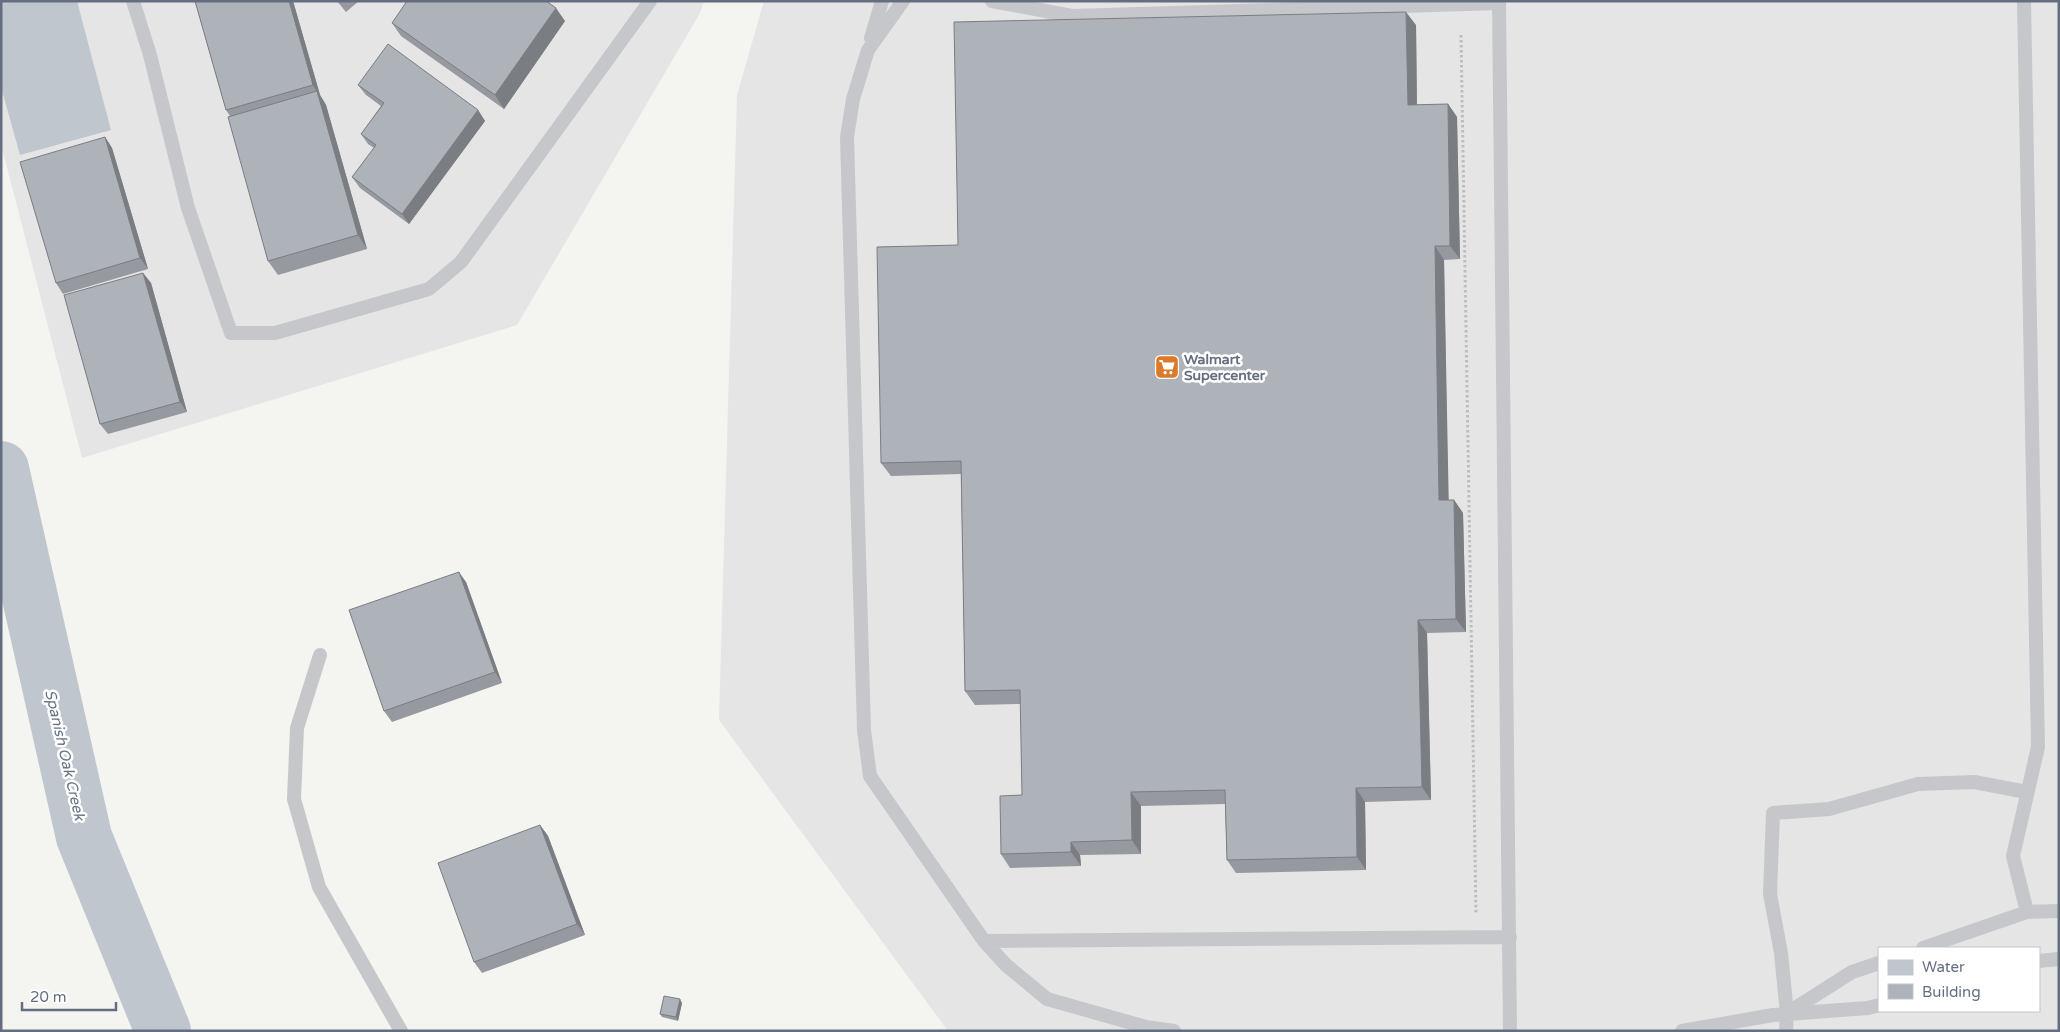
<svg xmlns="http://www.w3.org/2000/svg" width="2060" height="1032" viewBox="0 0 2060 1032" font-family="'Varela Round',sans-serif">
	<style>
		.built { fill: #e5e5e5; fill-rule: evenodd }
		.water { fill: #c0c6cd }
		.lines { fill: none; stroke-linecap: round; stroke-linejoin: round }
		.river { stroke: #c0c6cd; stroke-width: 56 }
		.path { stroke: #bcbdc0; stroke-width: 3; stroke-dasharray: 2.5 2.5; stroke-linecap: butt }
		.service { stroke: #c5c7cb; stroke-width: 14 }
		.wall { fill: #96999f }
		.shaded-wall { fill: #7a7d82 }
		.building { fill: #aeb2b9; stroke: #7a7d82 }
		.labels { text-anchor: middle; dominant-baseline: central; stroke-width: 5; stroke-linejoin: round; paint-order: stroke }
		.poi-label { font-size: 14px; font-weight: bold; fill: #656e81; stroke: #fff; text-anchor: start }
		.water-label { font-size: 15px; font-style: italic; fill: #657585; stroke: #fff }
	</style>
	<rect width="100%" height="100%" fill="#f4f5f1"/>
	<path class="built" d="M1,1h703l-4,12 -183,312 -435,133 -81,-314z
		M764,1h1295v1030h-1111l-229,-311 18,-625zM1879,948h160v63h-160z"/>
	<path class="water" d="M1,1h76l34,129 -91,25 -19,-68z"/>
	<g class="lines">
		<path class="river" d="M1,469l83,368 79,194"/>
		<path class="path" d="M1461,35l15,878"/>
		<path class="service" d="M133,1l17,54 38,153 43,125h44l154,-44 32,-27 189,-261
			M903,1l-35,49 -15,49 -6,38 17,593 6,46 114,165 22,24 41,34 99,28 28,4
			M992,1l80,15 427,-13
			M1499,1l11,1030
			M2024,1l14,746 -25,109 14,56
			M871,38l11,-37
			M320,655l-23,73 -3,71 25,88 82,144
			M984,941l526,-4
			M1923,948l104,-36 32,-1
			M2039,961l20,-2
			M1789,1012l63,-40 27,-9
			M1682,1031l91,-16 95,-7 11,-3
			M1786,1031l1,-17 -6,-61 -11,-59 3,-81 56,-4 89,-25 56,-2 53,10"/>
	</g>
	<path class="wall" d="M195,1h98l27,94 6,10 41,144 -89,26 -10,-14 -38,-145 -4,-6z
		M337,1h22l-13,11z
		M565,21l-61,88 -103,-73 -9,-13z
		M1416,25l1,80 31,-1 9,13 3,142 -16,1 4,240h6l9,13 3,119 -39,1 4,167 -66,2 1,68 -130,3 -9,-13 -2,-56 -84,2v48l-61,1 1,11 -71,2 -9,-14 21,-59 -1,-91 -46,1 -10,-14 -4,-217 -70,2 -10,-13 77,-218z
		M358,85l120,25 7,11 -76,103 -49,-36 -8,-11 22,-29 -6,-4 -7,-10 20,-28 -15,-11z
		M105,137l7,11 36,121 -85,25 -7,-11z
		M143,273l8,10 36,129 -79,22 -8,-10z
		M466,582l36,101 -110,39 -8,-11z
		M540,825l8,11 37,99 -103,38 -8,-11z
		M682,1003l-4,18 -16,-4 -2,-3z"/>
	<path class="shaded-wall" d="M289,1h4l27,94 6,10 41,144 -9,-14 -41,-143 -4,-7z
		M556,8l9,13 -61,88 -9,-14z
		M1406,12l10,13 1,93 -9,-13z
		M1448,104l9,13 3,142 -10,-13z
		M478,110l7,11 -76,103 -7,-10z
		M105,137l7,11 36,121 -8,-11z
		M1435,246l9,14 5,254 -10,-14z
		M143,273l8,10 36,129 -7,-10z
		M1454,500l9,13 3,119 -10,-13z
		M459,572l7,10 36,101 -7,-11z
		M1418,620l9,13 4,167 -9,-13z
		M1356,788l9,14 1,68 -9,-13z
		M1131,792l10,14v48l-9,-14z
		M540,825l8,11 37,99 -8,-11z
		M1071,842l9,13 1,11 -10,-14z
		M680,999l2,4 -4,18 -2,-4z"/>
	<path class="building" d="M195,1h94l24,84 -87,25z
		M407,1h139l10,7 -61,87 -103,-72z
		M1406,12l2,93 40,-1 2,142h-15l4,254h15l2,119 -38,1 4,167 -66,1 1,69 -130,3 -2,-70 -94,2 1,48 -61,2v10l-70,2 -1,-58 22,-1 -2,-105 -55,1 -4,-230 -80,2 -4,-216 81,-2 -4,-223z
		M388,44l90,66 -76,104 -50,-37 24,-32 -15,-11 23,-31 -26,-18z
		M317,91l41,144 -90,26 -40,-144z
		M105,137l35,121 -84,25 -36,-121z
		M143,273l37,129 -80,22 -36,-129z
		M459,572l36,100 -111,39 -35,-101z
		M540,825l37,99 -103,38 -36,-99z
		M664,996l16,3 -4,18 -16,-3z"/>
	<defs>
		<symbol id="supermarket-square" viewBox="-11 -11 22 22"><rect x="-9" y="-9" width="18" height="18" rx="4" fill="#dd7a29" stroke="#fff"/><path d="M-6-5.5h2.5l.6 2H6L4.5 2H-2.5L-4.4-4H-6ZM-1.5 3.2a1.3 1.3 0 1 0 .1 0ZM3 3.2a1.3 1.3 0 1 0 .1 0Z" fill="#fff"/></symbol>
	</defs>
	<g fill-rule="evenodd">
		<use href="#supermarket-square" x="1153" y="353" width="28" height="28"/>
	</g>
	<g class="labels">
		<g class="poi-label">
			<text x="1184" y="359">Walmart<tspan x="1184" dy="16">Supercenter</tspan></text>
		</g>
		<g class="water-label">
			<text transform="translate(65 755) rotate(77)">Spanish Oak Creek</text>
		</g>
	</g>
	<rect width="2060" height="1032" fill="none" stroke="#656e81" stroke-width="5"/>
	<rect x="1878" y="947" width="162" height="65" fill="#ffffff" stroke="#c1c5cd"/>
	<rect x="1888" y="960" width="25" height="15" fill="#c0c6cd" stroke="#c1c5cd"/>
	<text x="1922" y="972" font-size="15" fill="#656e81">Water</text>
	<rect x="1888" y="984" width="25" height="15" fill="#aeb2b9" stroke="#c1c5cd"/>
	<text x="1922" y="997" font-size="15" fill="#656e81">Building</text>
	<path d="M22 1002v8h94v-8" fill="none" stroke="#656e81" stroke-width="2.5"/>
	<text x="30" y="1002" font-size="15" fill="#656e81" stroke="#ffffff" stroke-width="4" paint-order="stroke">20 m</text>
</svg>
